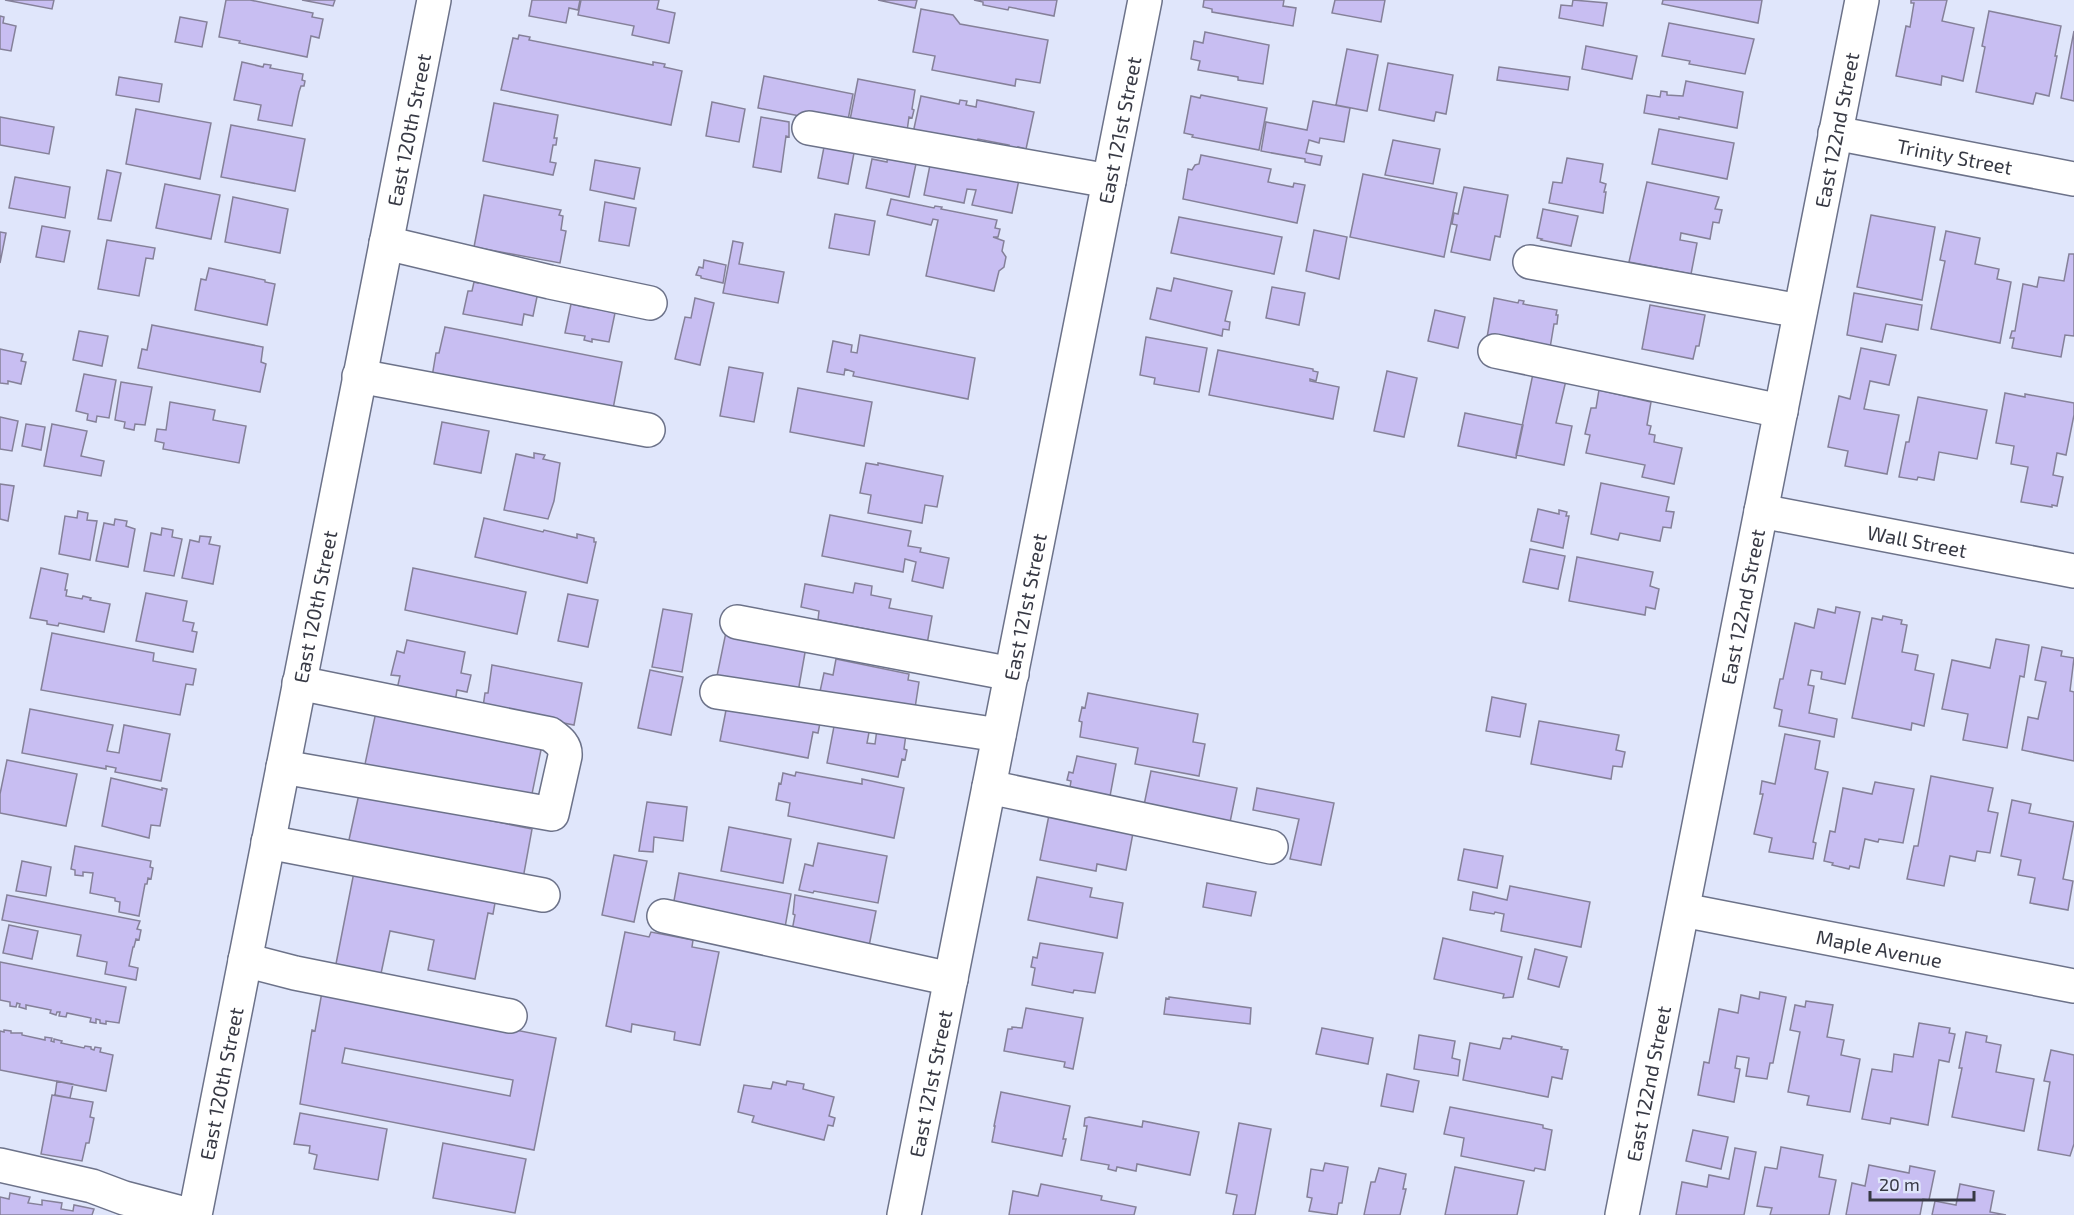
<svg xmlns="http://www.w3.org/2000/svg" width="2074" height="1215" viewBox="0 0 2074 1215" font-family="'Exo 2',sans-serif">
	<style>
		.building { fill: #c8bef2; stroke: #858199; stroke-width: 1.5; fill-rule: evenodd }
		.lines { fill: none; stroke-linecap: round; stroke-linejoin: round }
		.minor-casing { stroke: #6c7289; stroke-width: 36 }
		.minor { stroke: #fff; stroke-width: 33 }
		.labels { text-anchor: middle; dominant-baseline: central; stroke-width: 4.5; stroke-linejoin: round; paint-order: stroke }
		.street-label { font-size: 20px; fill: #373944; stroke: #e0e6fb }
	</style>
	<rect width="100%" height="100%" fill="#e0e6fb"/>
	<path class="building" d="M5,0h49l-2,9z
		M226,0h24l63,13 -1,4 11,2 -4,19 -8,-2 -4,21 -68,-14 1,-2 -21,-4z
		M302,0h33l-2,6z
		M532,0h48l-2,10 -9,-2 -3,15 -37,-7z
		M581,0h78l-2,9 18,4 -6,30 -37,-8 2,-9 -56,-11z
		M878,0h39l-2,8z
		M974,0h83l-3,16 -45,-9 -1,3 -25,-5v-3z
		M1204,0h80l-1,6 13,2 -3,18 -81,-14v-3l-9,-2z
		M1335,0h50l-4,22 -49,-9z
		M1573,0l34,3 -4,23 -44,-8 2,-13 11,1z
		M1663,0h99l-4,23 -96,-19z
		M1911,0h36l-5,21 32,7 -11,53 -21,-5 -1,9 -45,-9 10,-50 4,1 4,-24h-3z
		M921,9l32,6 7,9 88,16 -8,43 -24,-4 -1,7 -83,-16 3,-14 -22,-4z
		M1989,11l72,15 -6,30h2l-8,40 -13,-3 -3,11 -57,-12 9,-45 -3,-1z
		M0,16l4,1 -1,6 13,3 -5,25 -11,-2z
		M180,17l27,5 -5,25 -27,-5z
		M1669,23l85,16 -9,35 -56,-10 1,-3 -28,-5z
		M2074,31v70l-13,-3z
		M1205,32l64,13 -6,39 -25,-4v-3l-40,-7 2,-9 -9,-2 3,-18 9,2z
		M519,35l11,2 -1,3 70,14 54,11v-3l12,2 -1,3 18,4 -11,54 -170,-35 12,-52 5,1z
		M1586,46l51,10 -5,23 -50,-10z
		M1347,49l31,6 -11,56 -31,-6z
		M242,62l21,5 1,-3 7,1 -1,3 33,6 -1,6 3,1 -1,5h-3l-2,6 -7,34 -34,-6 3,-15 -27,-5z
		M1388,63l65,12 -7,39 -10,-2 -2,9 -55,-11z
		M1499,67l71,10 -2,13 -71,-10z
		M764,76l89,18 -6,31 -89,-17z
		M119,77l43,7 -3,18 -43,-7z
		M858,79l57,11 -3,19 2,1 -2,8 -3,-1 -2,14 -57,-11z
		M1686,81l57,11 -6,36 -58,-11v2l-35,-6 3,-18 13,2 1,-6 6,1v3l16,1z
		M1201,95l66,13 -8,42 -67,-13 1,-2 -9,-2 7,-37 9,2z
		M921,96l38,8 1,-4 7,1 -1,4 10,2 1,-7 57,12 -8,37 -8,-2 -2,6 -9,-2 2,-6 -31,-6 -2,6 -63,-12z
		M1313,101l37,7 -6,34 -24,-4 -1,5 -10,-3 -3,13 16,3 -2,9 -15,-3v-3l-44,-8 5,-29 41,8z
		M712,102l33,7 -6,33 -33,-6z
		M494,103l64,12 -4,23h3l-1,7h-3l-3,17 6,1 -3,12 -70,-14z
		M136,109l75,14 -11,56 -74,-15z
		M0,117l54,10 -5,27 -49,-9z
		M761,117l28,5v15l-3,-1 -5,36 -28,-5z
		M231,125l74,14 -10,52 -74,-14z
		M1659,129l75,14 -7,36 -75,-15z
		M1393,140l47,9 -7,35 -48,-9z
		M824,147l30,6 -6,31 -30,-6z
		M888,153l29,6 -8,38 -43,-9 6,-29 15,3z
		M1201,155l70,14 -3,13 25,5 1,-4 11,2 -8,38 -114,-24 5,-30 4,1 3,-5 4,-1z
		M1567,158l36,6 -3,18 6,2 -2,8h2l-3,21 -54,-10 4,-21 9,1z
		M595,160l45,8 -6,31 -44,-9z
		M930,165l90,10 -8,38 -40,-8 4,-15 -9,-1 -3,14 -40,-8z
		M107,170l14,3 -10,48 -13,-2z
		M1363,174l94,19 -13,64 -94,-20z
		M15,177l55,10 -5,31 -56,-10z
		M1647,182l72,15 -4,12 7,1 -3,13 -6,-1 -3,17 -29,-6 -1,7 17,3 -6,31 -62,-12z
		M165,184l55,11 -9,44 -55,-11z
		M1464,187l44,8 -8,42 -5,-1 -5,24 -39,-8 6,-27 -5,-1 2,-11 4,1z
		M484,195l77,15 -2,5 4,1 -2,14 5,1 -6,32 -86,-16z
		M233,197l55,12 -8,44 -55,-11z
		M891,199l43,9 1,-2 7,1 -1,2 56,11 -2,8 5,1 -2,8h-5l11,4 -2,10 4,6 -2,10 -5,4 -5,20 -68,-15 12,-56 -5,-1 -2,6 -44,-10z
		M605,202l31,6 -7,38 -30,-5z
		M1543,209l35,7 -7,30 -30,-6 1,-1 -5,-1z
		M835,214l40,7 -6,34 -40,-7z
		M1871,215l64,12 -13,73 -65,-13z
		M1179,217l103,20 -8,37 -103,-21z
		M42,226l28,5 -6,31 -28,-5z
		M1314,230l33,7 -8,42 -33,-8z
		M1946,231l34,7 -5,26 24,5 -2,10 14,3 -11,61 -69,-14 14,-68 -5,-1z
		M0,232l6,1 -6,30z
		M107,240l48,8 -2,11 -7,-1 -7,38 -41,-7z
		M733,241l10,2 -4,21 45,8 -6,31 -55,-10z
		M2069,254h5v82l-9,-1 -4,22 -49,-9 2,-10h-4l2,-7h3l8,-47 14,3 2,-10 25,4z
		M704,260l22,5 -3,18 -22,-5v-2l-5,-1 3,-8 4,1z
		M209,268l56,12v2l10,2 -8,41 -72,-15 6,-31 5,1z
		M1174,278l58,13 -7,30 5,1 -1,8 -6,-1 -1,7 -72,-17 7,-31 14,3z
		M479,279l59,13 -5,24 -9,-2 -2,11 -59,-11 5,-23h4l2,-9 4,1z
		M1272,287l33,6 -6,32 -33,-7z
		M1854,293l68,12 -4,25 -32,-6 -4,18 -35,-7z
		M695,298l19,5 -14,62 -25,-6 10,-42 6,1z
		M1494,298l24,5 1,-3 5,1 -1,3 34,6 -1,5h2l-1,9h-3l-5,30 -63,-11z
		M571,304l18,4v-4l9,2v3l17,4 -6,29 -17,-3v3l-8,-2 1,-4 -20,-3z
		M1650,305l55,10 -6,31h-3l-3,13 -51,-10z
		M1435,310l30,7 -7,31 -30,-7z
		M152,325l111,22 -2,15 5,2 -6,28 -122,-24 4,-19 5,1z
		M445,327l177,35 -9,47 -181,-32 4,-24h3z
		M79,331l29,5 -6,30 -29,-6z
		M860,335l115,23 -7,41 -115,-23 1,-4 -9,-3 -1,6 -17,-3 6,-31 19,4 -1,7 6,1z
		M1146,337l61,11 -8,44 -45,-8 1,-6 -15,-3z
		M1861,348l35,7 -7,30 -19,-4 -6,28 35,6 -12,59 -42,-8 3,-15 -20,-4 11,-51 11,3z
		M0,349l23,5 -2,7 5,1 -5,22 -13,-3v3l-8,-1z
		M1218,350l95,19v2l5,1 -2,9 -6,-2v2l29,6 -6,32 -124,-24z
		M729,367l34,6 -9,49 -34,-6z
		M1534,369l33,7 -11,47 16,3 -8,39 -48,-10z
		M1387,371l30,7 -13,59 -30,-6z
		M84,374l32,6 -7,38 -12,-2 -1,6 -9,-2 1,-6 -12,-3z
		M121,382l31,5 -7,38 -10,-1 -1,6 -10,-2 1,-6 -10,-2z
		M798,388l74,14 -8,44 -74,-14z
		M1599,390l52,12 -4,23 4,1 -2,8 6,1 -1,7 28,6 -8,36 -32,-7 3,-12 -59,-12 4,-18 -5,-1 6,-26h5z
		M2005,393l20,4v-3l49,9v12l-8,40 -9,-2 -4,22 10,2 -6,29 -5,-1v2l-31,-5 7,-35 -17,-3 3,-18 -18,-3z
		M1918,397l69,13 -10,49 -38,-7 -5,28 -16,-3 -1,3 -18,-3 7,-35h3z
		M170,402l45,8 -2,10 33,6 -7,37 -76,-14 1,-6 -9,-2 2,-12 9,1z
		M1465,413l58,12 -7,33 -58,-12z
		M0,417l18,4 -6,30 -12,-2z
		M442,422l47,9 -8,42 -47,-9z
		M26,424l19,3 -4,23 -19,-4z
		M52,424l35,7 -6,25 23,5 -3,15 -57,-10z
		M534,453l11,2 -2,4 17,4 -6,38 -6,18 -44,-9 12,-56 18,4z
		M866,463l12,2v-2l65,13 -6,31 -12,-2 -3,18 -54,-10 3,-18 -11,-2z
		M1601,483l68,14 -3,14 8,1 -3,16 -8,-1 -3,14 -40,-8 -2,7 -27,-6z
		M0,484l14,2 -6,35 -8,-2z
		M1538,509l21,5v-4l8,2 -1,4h3l-6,32 -32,-7z
		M78,511l10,2 -1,7 10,1 -7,39 -31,-6 6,-38 12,2z
		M830,515l81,16 -3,15 13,2 -1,4 29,6 -6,30 -31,-7 4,-19 -11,-3 -2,13 -81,-16z
		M484,518l59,14 1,-2 33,8v-4l17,4v4h2l-9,41 -112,-26z
		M115,519l12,2 -1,5 9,3 -7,38 -32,-6 8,-38 10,2z
		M162,528l11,2 -1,7 10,2 -8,37 -30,-5 7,-38 10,2z
		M200,536l11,1 -2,7 11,2 -7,38 -31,-6 8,-38 9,2z
		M1530,549l35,7 -7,33 -35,-7z
		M1577,557l76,15 -3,14 9,3 -4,20 -9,-2 -1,8 -76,-14z
		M41,568l27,6 -3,16h2l-1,6 16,3 1,-3 8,2 -1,2 20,4 -6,28 -45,-9 -1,3 -11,-2v-3l-17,-3z
		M413,568l113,24 -9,42 -112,-24z
		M855,583l17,3 -1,9 20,4 -2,9 43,8 -6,34 -45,-9 2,-9 -65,-12 1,-9 -18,-4 4,-23 48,9z
		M146,593l41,8 -4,20 11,2 -2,8 5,1 -4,20 -57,-11z
		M568,594l30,6 -10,47 -30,-6z
		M1836,607l24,5 -15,72 -24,-5 1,-7 -11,-2 -3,15 6,1 -5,27 28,6 -3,18 -55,-11 3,-16 -8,-2 6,-29h3l12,-56 19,5 4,-19 17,4z
		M663,609l29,5 -10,58 -30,-5z
		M1883,616l19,4 -1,4 6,1 -5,27 16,3 -3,15 19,4 -10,52 -12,-3 -1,7 -59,-12 20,-100 10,2z
		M726,632l80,15 -8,45 -81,-16z
		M52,633l102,20 -1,8 43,8 -3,16 -7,-1 -6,31 -139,-25z
		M1996,639l33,6 -5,32 -4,-1 -13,72 -44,-8 5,-26 -26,-5 10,-49 38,8z
		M407,640l58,12 -4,21 10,2 -4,17 -10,-2 -2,12 -58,-13 3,-13 -9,-1 6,-24 7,2z
		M2042,647l20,4 -1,5 13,2 -4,33 4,1v69l-52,-11 6,-33 10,2 8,-37 -11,-2z
		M836,659l73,15 -1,6 11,2 -4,26 -96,-12 5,-23 9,2z
		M492,665l90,18 -8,42 -91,-18 2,-14h3z
		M650,670l33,7 -12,58 -33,-7z
		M1088,693l110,21 -5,28 12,2 -6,32 -64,-12 3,-16 -58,-11 2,-15 -3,-1 3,-14 3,1z
		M1492,697l34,7 -6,33 -34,-6z
		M727,705l93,18 -2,10 -5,-1 -5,26 -88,-17z
		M377,707l166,33 -11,54 -168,-25z
		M30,709l83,16 -6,26 12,2 5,-28 46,9 -9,47 -46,-9 1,-4 -10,-2v3l-84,-16z
		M835,721l35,6 -3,16 8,1 2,-15 29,5 -2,15 3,1 -2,10 -3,-1 -4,18 -71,-14z
		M1539,721l80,14 -3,15 9,2 -3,15 -9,-1 -2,13 -80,-15z
		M1785,734l35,7 -5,28 13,3 -15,70 3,1 -3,16 -44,-7 3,-14 -18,-4 9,-40h-3l2,-13 13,3z
		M1077,756l39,8 -8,43 -40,-7 3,-19 -4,-1 2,-8 4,1z
		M7,760l70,14 -11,52 -66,-13v-19z
		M1151,771l86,17 -9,44 -86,-17z
		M796,772l66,12v-5l42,9 -10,50 -106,-22 2,-13 -14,-3 3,-17 2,1 2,-11 12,3z
		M1931,776l62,12 -5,23 10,2 -8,40 -13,-2 -2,10 -25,-5 -6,30 -37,-7 7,-33h4z
		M111,778l51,12v-2l5,1 -7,37 -9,-1 -2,13 -47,-12z
		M1875,782l39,7 -11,54 -24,-4 -1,3 -13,-3 -6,29 -9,-2 -1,3 -17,-4 1,-2 -9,-2 6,-30 5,1 8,-44 29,6z
		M1257,788l77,15 -13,62 -31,-6 9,-40 -46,-9z
		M359,794l173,35 -10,55 -175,-35z
		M2012,800l19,4 -2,9 45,9 -11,57 10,2 -5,29 -38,-7 5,-25 -17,-3 3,-15 -20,-4z
		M647,802l40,5 -4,34 -29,-4 -1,15 -14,-1z
		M1049,815l84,18 -7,37 -29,-6 -1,7 -56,-11z
		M729,827l62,12 -8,44 -62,-12z
		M818,843l69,13 -9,47 -64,-12 -1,2 -14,-3 6,-26 8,2z
		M75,846l76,15 -1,6 3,1 -2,11 -3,-1 -1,6h-2l-6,32 -20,-4 1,-10 -5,-1v-3l-25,-5 3,-20 -10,-1v4l-8,-1v-5l-4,-1z
		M1464,849l39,7 -6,32 -39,-8z
		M614,855l33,6 -13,61 -32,-7z
		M22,861l29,6 -5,29 -30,-5z
		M354,872l137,28v2l4,1 -2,11 -5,-1 -13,66 -47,-9 6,-30 -44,-9 -11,52 -45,-9z
		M679,873l112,21 -7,39 -113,-16z
		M1037,877l55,11 -2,9 33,6 -6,35 -89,-18z
		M1207,883l49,9 -5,24 -48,-9z
		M1510,886l80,16 -9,45 -80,-16 3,-17 -9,-2 -1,2 -24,-4 3,-18 34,8z
		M7,895l133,26 -3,8 4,1 -2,10 -3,-1 -2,8h-1l-4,19 9,2 -2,12 -31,-6 2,-12 -30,-6 4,-21 -79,-15z
		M795,895l81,16 -9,45 -77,-15 5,-26 -2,-1z
		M9,925l29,6 -6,28 -29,-6z
		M625,932l24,5 2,-5 42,8 -1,7 27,5 -19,93 -26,-5 1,-8 -43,-8 -1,8 -25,-6z
		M1443,938l79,19 -9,40 -10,1 1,-4 -70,-15z
		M1040,943l63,10 -8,40 -21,-3 -1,3 -41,-8 3,-17 -4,-1 2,-10 4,1z
		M1535,949l32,8 -8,30 -31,-8z
		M0,962l126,25 -7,36 -13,-2v3l-6,-1v-3l-4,-1v4l-6,-1 1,-4 -24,-5 -1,4 -7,-1 1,-4h-3l-1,3 -6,-2 1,-3 -25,-5v4l-7,-2 1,-3 -3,-1 -1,4 -6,-1v-4l-10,-2z
		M322,992l234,46 -22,112 -234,-46 12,-74 3,1zM345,1048l168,32 -3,16 -168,-33z
		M1760,992l26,5 -13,66h-3l-3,16 -21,-3 3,-18 -12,-2 -2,12 5,1 -6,33 -36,-7 6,-33 5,1 10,-54 19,4 3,-18 18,4z
		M1169,997l82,11 -1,16 -86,-10 2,-16 3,1z
		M1806,1001l27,4 -6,32 17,3 -3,15 19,4 -10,53 -43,-7 2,-9 -21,-4 12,-60 -10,-2 5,-25 10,2z
		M1026,1008l57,10 -10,51 -9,-2 1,-5 -61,-11 4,-22h4v-2l10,1z
		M1919,1023l31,5 -1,5 6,1 -6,28 -10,-2 -11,65 -37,-7 -1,6 -28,-5 10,-50 20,3 2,-18 19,3z
		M1322,1028l51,10 -5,26 -52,-10z
		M4,1030l7,1v2h11v2l23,5v-3l7,1 -1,3 3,1v-3l8,2 -1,2 23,5 1,-2 6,1v2l3,1 1,-3 6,1 -1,4 13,3 -7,36 -106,-21v-39l4,1z
		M1966,1032l21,4 -1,6 15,3 -5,27 38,7 -10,52 -72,-14 10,-49h-3z
		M1419,1035l36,6 -3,17 8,2 -2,16 -44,-7z
		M1512,1036l50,11 -1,2 7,1 -6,29 -10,-2 -4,20 -85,-17 7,-37 30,6 3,-11 8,1z
		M2051,1050l23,5v89l-4,12 -32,-6 12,-68 -6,-1z
		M1387,1074l32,7 -6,31 -32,-6z
		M57,1081l16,3 -3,14 -15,-3z
		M787,1081l17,3 -1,5 31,8 -5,19 6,2 -2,8 -5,-1 -4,15 -61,-15 -11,-3 2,-6 -16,-4 6,-27 27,4 2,-7 13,3z
		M1001,1092l69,14 -7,33h3l-4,17 -70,-14 3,-16h-1z
		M52,1095l41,7 -3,15 4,1 -5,25h-3l-4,18 -41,-7z
		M1450,1107l93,18v3l9,2 -7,40 -10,-2 -1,3 -73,-15 3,-18 -20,-4z
		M300,1113l87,16 -9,51 -64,-11 3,-14 -8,-2 1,-7 -16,-2z
		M1089,1117l53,10 1,-6 56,11 -9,43 -53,-11 -1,7 -19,-4 -1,4 -8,-2 1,-4 -28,-5 6,-34h-3l1,-8z
		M1239,1123l32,6 -16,86h-22l4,-20 -11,-2z
		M1693,1130l35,7 -7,32 -35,-8z
		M443,1143l83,16 -11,54 -82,-15z
		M1781,1147l42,8 -4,22 17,3 -7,35h-59l2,-7 -15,-2 8,-39 12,2z
		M1735,1148l21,4 -12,63h-68l6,-33 25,5 2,-12 20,4z
		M1325,1163l23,4 -6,36h-3l-2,12 -28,-4 3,-13 -5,-1 4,-28 12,2z
		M1869,1165l40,8 1,-7 25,5 -6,29 -6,-1 -3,16h-74l6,-32 13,3z
		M1455,1167l69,14 -7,34h-72z
		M1379,1168l27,6 -3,15h3l-6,26h-36l7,-33h4z
		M1041,1184l61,12 -1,4 35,7 -2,8h-125l4,-24 25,5z
		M1960,1184l34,7 -4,21 16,3h-74l3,-14 21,4z
		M10,1193l20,4 -2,6 14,2v-5l20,3 -1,6 12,2 1,-6 20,4 -2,6h-92v-18l9,2z"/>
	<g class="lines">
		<defs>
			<g id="minor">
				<path d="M809,128l300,53"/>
				<path id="s1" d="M1835,133l239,46"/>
				<path d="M386,243l164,39 100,21"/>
				<path d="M1530,262l270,49"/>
				<path d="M1495,351l286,60"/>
				<path d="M359,376l289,54"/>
				<path id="s2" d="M1761,511l313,60"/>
				<path d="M737,622l275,52"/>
				<path d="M717,692l282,43"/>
				<path d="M283,767l269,47 13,-58c1,-11 -7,-16 -15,-22l-251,-51"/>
				<path d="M989,787l282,60"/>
				<path d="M268,842l275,53"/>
				<path id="s3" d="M1683,910l391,76"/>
				<path d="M664,916l287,63"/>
				<path d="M245,960l50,13 215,43"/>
				<path d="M0,1165l92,21 32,12 65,17"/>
				<path id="s4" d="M195,1215l239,-1215"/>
				<path id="s5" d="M904,1215l241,-1215"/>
				<path id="s6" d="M1622,1215l240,-1215"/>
			</g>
		</defs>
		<use href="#minor" class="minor-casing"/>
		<use href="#minor" class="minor"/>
	</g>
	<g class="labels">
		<g class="street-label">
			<text stroke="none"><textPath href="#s4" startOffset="1106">East 120th Street</textPath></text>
			<text stroke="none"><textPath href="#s5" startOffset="1106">East 121st Street</textPath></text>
			<text stroke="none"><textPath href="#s6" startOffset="1106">East 122nd Street</textPath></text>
			<text stroke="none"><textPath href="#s1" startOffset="122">Trinity Street</textPath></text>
			<text stroke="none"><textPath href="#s2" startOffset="159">Wall Street</textPath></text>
			<text stroke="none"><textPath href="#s4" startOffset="620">East 120th Street</textPath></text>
			<text stroke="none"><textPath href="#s6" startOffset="620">East 122nd Street</textPath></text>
			<text stroke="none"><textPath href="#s5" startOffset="620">East 121st Street</textPath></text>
			<text stroke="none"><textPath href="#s3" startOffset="200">Maple Avenue</textPath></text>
			<text stroke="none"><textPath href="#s4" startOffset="134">East 120th Street</textPath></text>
			<text stroke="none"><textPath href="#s5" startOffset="134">East 121st Street</textPath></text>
			<text stroke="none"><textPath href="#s6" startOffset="134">East 122nd Street</textPath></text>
		</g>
	</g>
	<path d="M1870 1191v9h104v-9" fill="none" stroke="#373944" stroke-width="3"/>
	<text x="1879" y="1191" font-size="18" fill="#373944" stroke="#e0e6fb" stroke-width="4.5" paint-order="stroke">20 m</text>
</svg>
